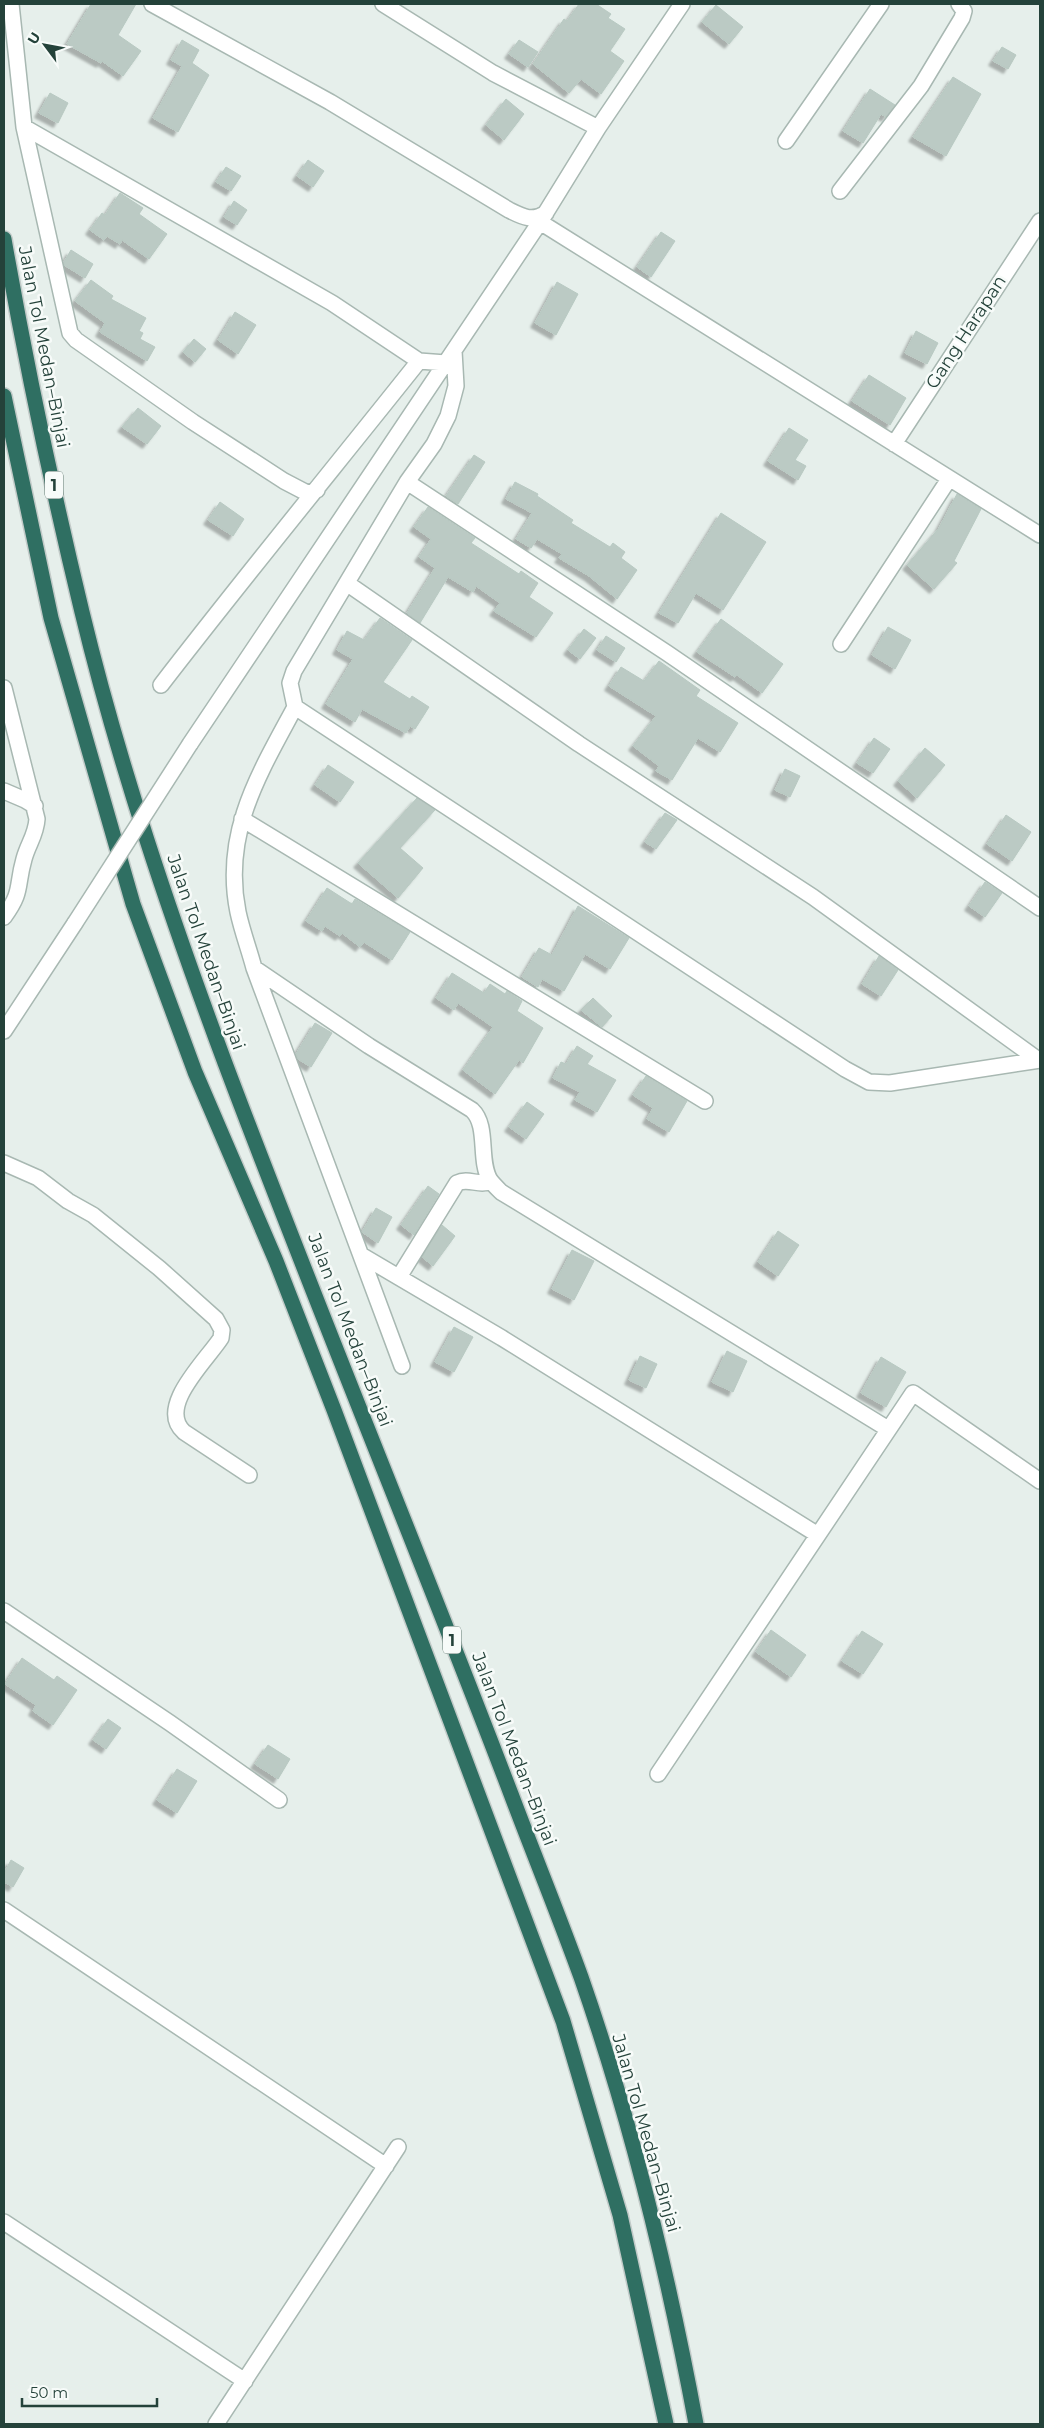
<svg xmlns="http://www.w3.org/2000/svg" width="1044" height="2428" viewBox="0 0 1044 2428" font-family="Montserrat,sans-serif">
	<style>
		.building { fill: #bbcac4; stroke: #b8c9c2; filter: url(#shadow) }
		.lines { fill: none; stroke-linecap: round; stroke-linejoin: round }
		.street-casing { stroke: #a8b8b2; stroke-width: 18 }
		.highway-casing { stroke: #c2cac8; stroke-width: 18 }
		.street { stroke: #fff; stroke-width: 15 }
		.highway { stroke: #2f6f62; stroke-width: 15 }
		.street-bridge-casing { stroke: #a8b8b2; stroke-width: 18; stroke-linecap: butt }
		.street-bridge { stroke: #fff; stroke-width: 15 }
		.labels { text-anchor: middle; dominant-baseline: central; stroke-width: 5; stroke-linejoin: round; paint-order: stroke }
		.shield { fill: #f7fbf9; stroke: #637a73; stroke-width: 1 }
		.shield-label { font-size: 16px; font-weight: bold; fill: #24423a }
		.street-label { font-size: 18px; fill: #24423a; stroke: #f7fbf9 }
	</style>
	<defs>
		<filter id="shadow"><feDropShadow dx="-4.5" dy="4.5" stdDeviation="1" flood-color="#0004"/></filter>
	</defs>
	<rect width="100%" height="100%" fill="#e6efeb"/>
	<path class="building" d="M91,4h45l-18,31 23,16 -18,25 -21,-15 -1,2 -34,-19z
		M579,4h17l15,10 -3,4 17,11 -15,22 14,10 -23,33 -20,-15 -12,14 -36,-29 31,-45 3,2z
		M716,5l27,22 -14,17 -27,-22z
		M182,40l17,10 -7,13 17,12 -31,57 -25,-14 29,-52 -11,-6z
		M519,40l19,12 -10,15 -19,-13z
		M1002,47l14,8 -8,14 -15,-8z
		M953,77l28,17 -35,62 -33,-19z
		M870,89l25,16 -9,12 -5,-3 -18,29 -20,-12z
		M50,93l18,10 -10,20 -19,-10z
		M506,99l18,15 -20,26 -18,-15z
		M308,160l16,11 -11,16 -16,-11z
		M226,167l15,9 -10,15 -15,-9z
		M120,193l23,15 -4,6 28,20 -18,25 -27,-19 -2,4 -13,-8 -3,4 -14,-10 12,-17 3,2z
		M234,201l13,9 -10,15 -13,-8z
		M661,232l14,9 -24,36 -14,-10z
		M71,250l22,14 -8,14 -21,-13v-3z
		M91,280l22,16 -2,3 35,19 -7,13 4,2 -3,6 15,8 -8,14 -47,-29 5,-9 -30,-22z
		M557,282l21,12 -22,41 -21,-12z
		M235,312l21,13 -18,29 -20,-14z
		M916,331l22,12 -11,21 -22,-11z
		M194,339l12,10 -11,13 -12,-10z
		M869,375l37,23 -16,27 -38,-24z
		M138,408l23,18 -14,18 -25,-17z
		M789,428l19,12 -13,20 11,6 -8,14 -30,-19z
		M474,455l11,7 -27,42 -12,-8z
		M515,482l23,12 -1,2 36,24 -2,3 39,24 3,-4 12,9 -4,6 16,12 -20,29 -28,-23 -30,-18 3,-4 -25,-15 -6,9 -15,-9 16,-26 -26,-14z
		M957,494l24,15 -27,52 3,2 -23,26 -27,-24 32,-37z
		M220,502l24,17 -11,17 -25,-16z
		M428,507l47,31 -4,5 48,31 2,-3 17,12 -9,14 24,16 -17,24 -42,-26 6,-8 -24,-17 -3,6 -25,-15 -28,46 -13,-10 28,-45 -16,-11 12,-18 -17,-12z
		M721,513l45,29 -43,68 -27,-17 -18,30 -19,-10z
		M380,618l32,22 -29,42 27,17 2,-3 17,11 -14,22 -5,-3 -4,7 -44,-24 -7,13 -29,-18 27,-45 -16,-9 10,-19 17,9z
		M721,619l62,45 -21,29 -25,-18 -2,2 -38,-25z
		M888,627l23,13 -16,29 -23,-14z
		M584,629l12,9 -16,21 -12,-9z
		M606,636l19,12 -9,14 -19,-12z
		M659,661l41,29 -4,6 42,27 -18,29 -22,-14 -26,42 -16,-9 3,-5 -26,-20 23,-30 -47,-30 12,-19 23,14z
		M874,738l16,11 -17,24 -16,-10z
		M925,748l20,17 -28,33 -19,-17z
		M328,765l26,17 -14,20 -25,-17z
		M785,769l15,7 -10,21 -15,-7z
		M417,798l18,12 -35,38 23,20 -25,30 -40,-35z
		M665,813l12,7 -21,29 -11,-7z
		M1006,815l25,17 -19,29 -25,-17z
		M985,882l17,11 -17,24 -16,-11z
		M327,888l25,16 3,-5 55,33 -18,28 -28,-18 -4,5 -18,-14 -2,3 -15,-10 -3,5 -16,-10z
		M578,906l51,32 -19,31 -25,-15 -21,37 -22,-12 -4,8 -16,-10 17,-29 13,7z
		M879,956l19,14 -17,26 -19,-12z
		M452,973l32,20 6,-9 15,10 2,-3 15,10 -5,10 26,17 -20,35 -4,-3 -24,34 -32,-24 30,-43 -35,-24 -4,7 -18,-12z
		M593,998l19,18 -10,11 -21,-17z
		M315,1023l17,10 -21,34 -13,-8 -2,-5z
		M577,1046l16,10 -6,8 29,16 -19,32 -22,-12 5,-8 -27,-14 8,-16 5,2z
		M646,1076l41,25 -18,31 -22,-13 6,-11 -20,-13z
		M527,1102l17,12 -18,25 -17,-12z
		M428,1186l11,8 -25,41 -13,-10z
		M376,1208l16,9 -14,26 -16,-11z
		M442,1225l13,11 -22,30 -11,-9z
		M778,1231l21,14 -21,31 -20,-14z
		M572,1250l22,11 -20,39 -22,-11z
		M454,1327l19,10 -19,35 -19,-10z
		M727,1351l20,10 -14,31 -21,-10z
		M640,1356l17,8 -11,24 -17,-8z
		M881,1357l25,15 -20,35 -25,-14z
		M771,1630l35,25 -15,22 -35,-25z
		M862,1631l21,13 -20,30 -21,-13z
		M22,1658l32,22 3,-4 20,14 -24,35 -20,-14 3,-6 -31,-21z
		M108,1719l13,9 -15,21 -13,-9z
		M268,1745l22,14 -12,20 -23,-15z
		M177,1769l20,12 -20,32 -20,-13z
		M11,1860l13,8 -11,19 -9,-5v-9z"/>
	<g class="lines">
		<defs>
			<path id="street" d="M11,4l13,123 46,206 6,7 117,82 91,59 23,12 10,-3
				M152,4l178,98 179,108c14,7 23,12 37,3
				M383,4l110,69 105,55
				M24,127l308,176 87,58 27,2
				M786,141l95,-137
				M840,191l81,-105 41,-68 2,-7 -5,-7
				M540,222l500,313
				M454,351l2,35 -8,30 -14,28 -27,38 -113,189 -4,12 5,24 550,362 24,13 21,1 150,-23
				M894,444l146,-223
				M407,482l260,171 373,255
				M348,584l231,160 234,153 224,162
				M841,644l108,-165
				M161,685c84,-109 172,-216 258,-324
				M4,688l33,131c-1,16 -9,25 -13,40 -8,28 -1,32 -20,58
				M295,707c-36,67 -73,126 -57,205 4,19 11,37 16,56l148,398
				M190,744l350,-522 58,-94 84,-124
				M4,791l21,9 10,6
				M242,819l463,282
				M254,968l115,78 103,64c17,16 6,50 18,70 3,4 7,8 11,12l387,237
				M4,1031l71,-108
				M4,1163l34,15 30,23 25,14 66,53 57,51 6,11 -1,8c-14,22 -65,69 -37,94l65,43
				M361,1255l141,83 316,197
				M399,1277l58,-94c12,-6 22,4 34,-2
				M4,1611l166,112 109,77
				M658,1774l255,-381 127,88
				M4,1910l382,256
				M4,2222l241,159
				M216,2424l182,-277"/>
			<path id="highway" d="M4,239c22,125 48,249 78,373 37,153 88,303 143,451 92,245 193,487 286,731 23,61 48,122 70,183 51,146 87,296 115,447
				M4,396l47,222 82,286 62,168 81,189 58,149 229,611 57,194 46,209"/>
		</defs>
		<use href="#street" class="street-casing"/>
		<use href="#highway" class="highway-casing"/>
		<use href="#street" class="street"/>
		<use href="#highway" class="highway"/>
		<defs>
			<path id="street-bridge" d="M75,923l115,-179"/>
		</defs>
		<use href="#street-bridge" class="street-bridge-casing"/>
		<use href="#street-bridge" class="street-bridge"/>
	</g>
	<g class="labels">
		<g class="shield">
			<rect x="45" y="471.5" width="18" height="27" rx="4"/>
			<rect x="443" y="1626.5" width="18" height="27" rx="4"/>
		</g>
		<g class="shield-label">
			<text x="54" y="485">1</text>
			<text x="452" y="1640">1</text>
		</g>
		<g class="street-label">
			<text transform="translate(966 332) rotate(-57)">Gang Harapan</text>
			<text transform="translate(44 347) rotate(79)">Jalan Tol Medan–Binjai</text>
			<text transform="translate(206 952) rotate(71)">Jalan Tol Medan–Binjai</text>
			<text transform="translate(350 1330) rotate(69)">Jalan Tol Medan–Binjai</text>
			<text transform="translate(514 1749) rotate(69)">Jalan Tol Medan–Binjai</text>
			<text transform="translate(646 2133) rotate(74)">Jalan Tol Medan–Binjai</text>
		</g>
	</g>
	<rect width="1044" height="2428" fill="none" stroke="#24423a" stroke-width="10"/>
	<g transform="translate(45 45) rotate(302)" stroke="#f7fbf9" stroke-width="4" paint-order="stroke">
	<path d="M0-4L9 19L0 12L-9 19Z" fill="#24423a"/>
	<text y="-8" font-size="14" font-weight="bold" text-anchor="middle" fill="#24423a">U</text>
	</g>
	<path d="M22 2398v8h135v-8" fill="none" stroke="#24423a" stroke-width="2.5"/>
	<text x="30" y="2398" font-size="15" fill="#24423a" stroke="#f7fbf9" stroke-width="4" paint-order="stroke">50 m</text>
</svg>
